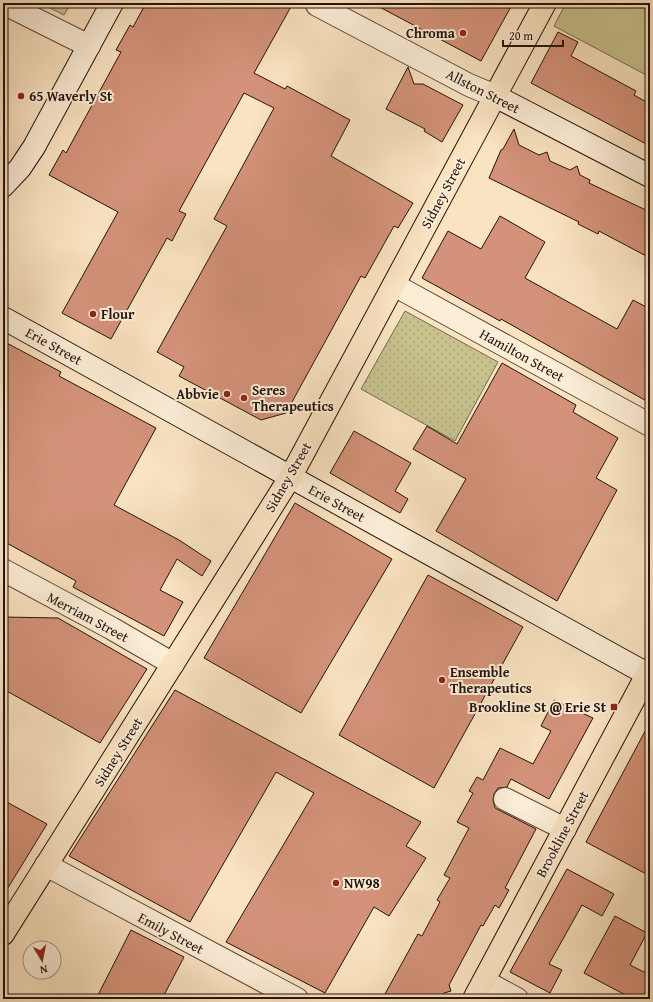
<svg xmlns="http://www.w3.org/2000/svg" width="653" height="1002" viewBox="0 0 653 1002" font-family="'Gentium Book Plus',serif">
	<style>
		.grass { fill: url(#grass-dots); stroke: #756a4c }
		.park { fill: #c6c18d; stroke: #756a4c }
		.building { fill: #d39279; stroke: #24130c }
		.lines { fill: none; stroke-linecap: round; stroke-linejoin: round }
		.street-casing { stroke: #5a4739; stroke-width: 24 }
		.secondary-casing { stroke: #24130c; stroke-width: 24 }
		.primary-casing { stroke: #24130c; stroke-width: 24 }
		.street { stroke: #fcedd7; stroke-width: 22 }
		.secondary { stroke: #fcedd7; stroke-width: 22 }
		.primary { stroke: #fae3c1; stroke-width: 22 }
		.poi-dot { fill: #8f2418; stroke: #fcedd7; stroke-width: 1.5 }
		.labels { text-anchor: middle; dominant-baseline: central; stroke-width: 4; stroke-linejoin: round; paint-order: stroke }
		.poi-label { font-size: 14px; font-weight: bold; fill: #24130c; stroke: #fcedd7; text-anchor: start }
		.street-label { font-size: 14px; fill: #24130c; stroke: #fcedd7 }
	</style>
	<defs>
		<pattern id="grass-dots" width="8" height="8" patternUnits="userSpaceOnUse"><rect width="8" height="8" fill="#c6c18d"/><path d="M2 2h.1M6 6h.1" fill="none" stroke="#aaa578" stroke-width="1.8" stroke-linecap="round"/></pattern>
	</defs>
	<rect width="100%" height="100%" fill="#fae3c1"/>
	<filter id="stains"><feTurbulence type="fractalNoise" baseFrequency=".005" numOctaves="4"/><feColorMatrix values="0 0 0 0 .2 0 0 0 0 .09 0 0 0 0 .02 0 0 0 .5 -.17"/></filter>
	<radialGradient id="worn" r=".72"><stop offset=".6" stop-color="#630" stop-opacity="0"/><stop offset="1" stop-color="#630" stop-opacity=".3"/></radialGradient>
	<path class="grass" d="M405,311l93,51 -43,79 -94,-52z"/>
	<path class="park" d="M40,3h31l-7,12z
		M566,3h84v74l-96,-51z"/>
	<path class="building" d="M146,3h147l-39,70 31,16 2,-3 63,34 -19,36 82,47 -15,25 -4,-2 -29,52 -4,-2 -75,137 -25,7 -82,-44 5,-9 -27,-15 70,-126 -13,-7 60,-111 -30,-15 -65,118 7,3 -14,27 -5,-3 -56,101 -49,-26 56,-101 -69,-37 14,-25 3,3 55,-101 -5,-2 14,-25 3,2z
		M372,3h141l-32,58z
		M558,32l20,10 -7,14 65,35 -2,4 16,9v42l-119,-63z
		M408,67l6,17h9l40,21 -21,37 -18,-11 1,-2 -39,-20z
		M514,129l5,16 20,10 8,-3 3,9 20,9 7,-4 3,9 10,5 -1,3 61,29v46l-51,-27 -1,3 -20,-10 1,-2 -90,-44 12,-28 2,-1z
		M500,216l45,26 -20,36 92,51 16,-29 17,9v94l-149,-84 -1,2 -78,-43 26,-47 33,18z
		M3,341l58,31 -2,4 97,52 -42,77 65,35 32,21 -9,15 -25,-17 -17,31 23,12 -19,34 -91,-49 3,-6 -73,-40z
		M502,363l74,42 -3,7 45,26 -22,40 21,12 -60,111 -121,-70 30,-52 -53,-30 14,-23 30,18z
		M354,431l57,32 -16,28 13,8 -8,14 -70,-40z
		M295,503l97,56 -91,154 -97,-55z
		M428,575l95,52 -89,161 -95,-53z
		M3,617l55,1 89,51 -47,74 -97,-54z
		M175,690l246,132 -15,24 20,12 -37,58 -15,-9 -49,86 -99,-51 88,-149 -38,-21 -86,150 -121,-66z
		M554,700l39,18 -44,81 -38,-20 -4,8 -9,1 -4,6 -1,6 2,8 41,21 -31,59 4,2 -10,18 -4,-3 -12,21 -2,-1 -32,60 2,6 -7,2 -3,6h-47l-9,-5 33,-60 4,2 18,-34 -3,-2 13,-22 -6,-3 25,-47 -12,-6 16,-29 -4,-2 8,-14 6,3 17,-32 33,16 18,-33 -10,-5z
		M650,722v154l-64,-34z
		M3,800l44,24 -44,72z
		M567,869l47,25 -12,22 -20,-11 -33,59 13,6 -12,23 -40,-21z
		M615,916l32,17 -17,32 20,10v24h-17l-49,-26z
		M131,930l53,27 -22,42h-66z"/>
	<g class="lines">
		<defs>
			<path id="street" d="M3,3l86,43
				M318,3l-1,2 152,80 26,11
				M394,285l256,140
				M3,570l108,58 62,36
				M505,799l60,30
				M46,865l251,134
				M484,981l33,18"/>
			<path id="secondary" d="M495,96l155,80
				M3,186l17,-18 14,-21 78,-144
				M3,318l644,356"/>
			<path id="primary" d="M3,934l288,-458 254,-473
				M474,999l176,-330"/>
		</defs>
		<use href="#street" class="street-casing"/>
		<use href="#secondary" class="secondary-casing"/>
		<use href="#primary" class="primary-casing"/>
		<use href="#street" class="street"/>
		<use href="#secondary" class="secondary"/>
		<use href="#primary" class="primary"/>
	</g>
	<g class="poi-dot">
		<circle cx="463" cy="33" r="4"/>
		<circle cx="21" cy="96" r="4"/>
		<circle cx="93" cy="314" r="4"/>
		<circle cx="227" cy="394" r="4"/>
		<circle cx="244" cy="398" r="4"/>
		<circle cx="442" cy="680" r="4"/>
		<rect x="610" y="703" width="8" height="8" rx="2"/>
		<circle cx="336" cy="883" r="4"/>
	</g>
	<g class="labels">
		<g class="poi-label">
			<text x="455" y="33" text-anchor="end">Chroma</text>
			<text x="29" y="96">65 Waverly St</text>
			<text x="101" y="314">Flour</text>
			<text x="252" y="390">Seres<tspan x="252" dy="16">Therapeutics</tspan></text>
			<text x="219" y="394" text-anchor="end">Abbvie</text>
			<text x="450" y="672">Ensemble<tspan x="450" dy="16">Therapeutics</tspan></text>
			<text x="606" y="707" text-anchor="end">Brookline St @ Erie St</text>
			<text x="344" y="883">NW98</text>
		</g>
		<g class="street-label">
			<text transform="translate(483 91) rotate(27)">Allston Street</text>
			<text transform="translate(443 193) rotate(-62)">Sidney Street</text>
			<text transform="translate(54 346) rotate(29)">Erie Street</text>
			<text transform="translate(522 355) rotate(29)">Hamilton Street</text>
			<text transform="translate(288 477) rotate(-60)">Sidney Street</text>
			<text transform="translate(337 503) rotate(29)">Erie Street</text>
			<text transform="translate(88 617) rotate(28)">Merriam Street</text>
			<text transform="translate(118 752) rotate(-58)">Sidney Street</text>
			<text transform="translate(562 834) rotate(-62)">Brookline Street</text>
			<text transform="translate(171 933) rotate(28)">Emily Street</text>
		</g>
	</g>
	<rect width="653" height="1002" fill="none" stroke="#fae3c1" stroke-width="16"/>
	<rect x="4" y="4" width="645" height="994" fill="none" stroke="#24130c" stroke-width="2"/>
	<rect x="8" y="8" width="637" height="986" fill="none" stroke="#24130c"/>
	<g transform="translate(42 960) rotate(170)"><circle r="19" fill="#fcedd7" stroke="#a69686"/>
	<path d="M0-3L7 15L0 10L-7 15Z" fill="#8f2418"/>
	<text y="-6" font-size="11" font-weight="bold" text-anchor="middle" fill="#24130c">N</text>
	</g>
	<path d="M503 40v6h60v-6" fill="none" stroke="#24130c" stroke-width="2"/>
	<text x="509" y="40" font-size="12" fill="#24130c" stroke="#fcedd7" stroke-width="3" paint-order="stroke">20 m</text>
	<rect width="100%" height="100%" filter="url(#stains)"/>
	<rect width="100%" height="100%" fill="url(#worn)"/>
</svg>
